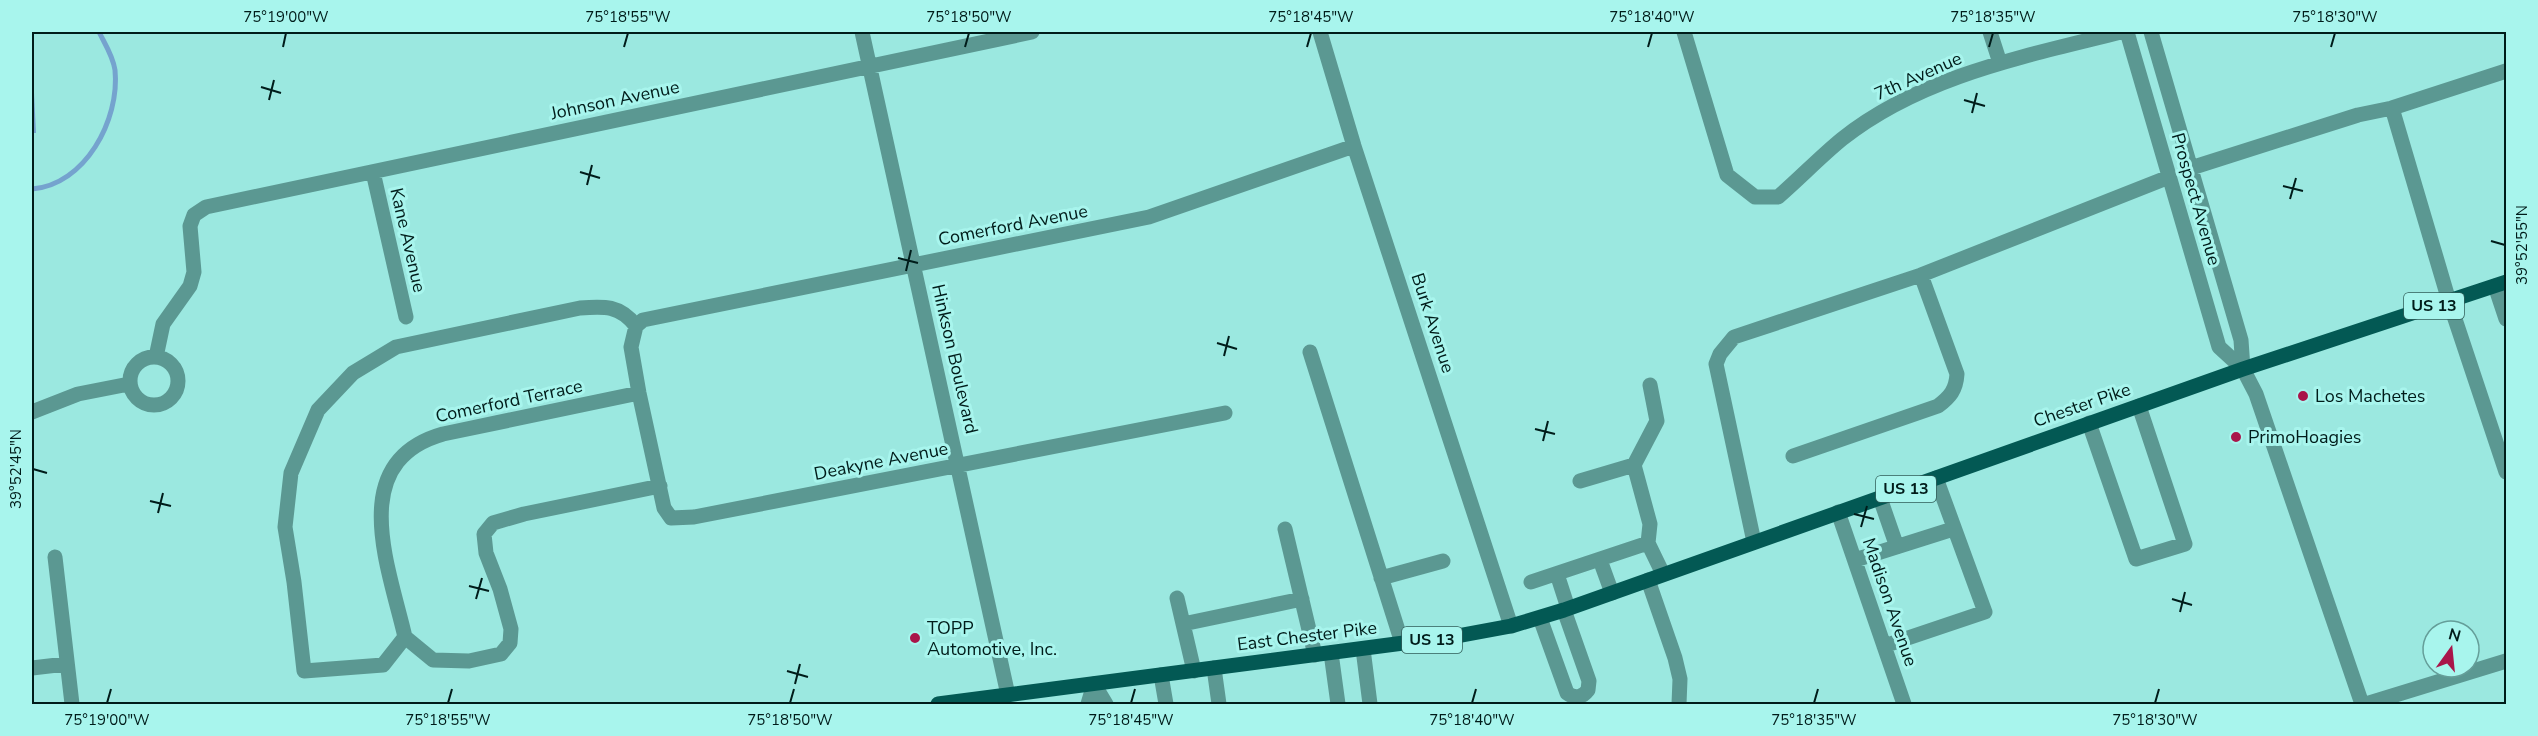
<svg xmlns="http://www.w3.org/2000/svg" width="2538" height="736" viewBox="0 0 2538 736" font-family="'Nunito Sans',sans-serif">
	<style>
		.water { fill: #75a3ce }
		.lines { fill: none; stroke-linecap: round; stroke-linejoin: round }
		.stream { stroke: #75a3ce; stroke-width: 5 }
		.minor { stroke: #5b9892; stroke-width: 15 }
		.major { stroke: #035954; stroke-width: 15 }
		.ticks { fill: none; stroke: #001c1a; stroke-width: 2 }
		.poi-dot { fill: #a9154a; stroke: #a8f5ed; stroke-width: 2 }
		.labels { text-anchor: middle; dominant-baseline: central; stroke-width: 6; stroke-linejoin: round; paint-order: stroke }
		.shield { fill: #a8f5ed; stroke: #325d59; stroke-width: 1.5 }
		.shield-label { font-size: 16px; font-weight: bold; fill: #001c1a }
		.street-label { font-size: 18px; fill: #001c1a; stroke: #a8f5ed }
		.poi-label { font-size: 18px; fill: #001c1a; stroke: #a8f5ed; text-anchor: start }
		.neatline { fill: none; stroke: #001c1a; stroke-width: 2 }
		.ticks-label { font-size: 15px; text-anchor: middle; fill: #001c1a }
	</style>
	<rect width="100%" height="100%" fill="#9be8e0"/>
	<path class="water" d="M32,92l2,1 2,40h-4z"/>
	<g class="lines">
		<path class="stream" d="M32,189c53,-4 88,-69 83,-119 -2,-14 -10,-26 -16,-38"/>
		<path class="minor" d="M862,32l146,663
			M1320,32l34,114 157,480
			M1684,32l43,143 28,22h23c22,-19 42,-40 64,-58 79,-63 184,-83 279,-107
			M1990,32l10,31
			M2127,32l92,315 24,22 13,25 106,310
			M2151,32l90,308 2,29
			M2506,71l-114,37 57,193 57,171
			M2191,168l167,-53 34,-7
			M373,172l33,145
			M1921,275l248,-98
			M2495,286l11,33
			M1310,352l92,291
			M130 381a24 24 0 1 1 48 0a24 24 0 1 1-48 0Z
			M156,357l7,-33 27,-38 4,-14 -4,-46 4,-11 12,-8 826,-175
			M1650,385l7,36 -23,44 16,59 -2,19 15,31
			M32,412l46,-18 51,-10
			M1225,413l-531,104 -23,1 -7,-10 -25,-115 -8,-46 5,-21 7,-6 506,-103 205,-71
			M2089,423l47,136 49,-15 -46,-138
			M1580,481l54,-16
			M1880,498l17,49
			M1838,512l66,192
			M1285,529l30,126
			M1754,542l-38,-178 4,-10 14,-17 187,-62 36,99c-1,16 -7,23 -19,32l-145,50
			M55,557l17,147
			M1600,560l12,33
			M1855,560l98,-31
			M1557,574l11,34
			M1381,578l62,-17
			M1648,580l27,78 5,21 -1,25
			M1531,582l117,-39
			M1177,598l17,73
			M1540,618l27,75c8,6 15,5 21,-3l1,-9 -25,-71
			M1183,624l119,-25
			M405,637l-22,28 -79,6 -10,-89 -9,-55 6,-54 27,-63 35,-37 43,-26 184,-39c24,-2 40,-3 56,18
			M405,637c-16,-70 -60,-175 38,-203l196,-41
			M405,637l28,23 36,1 32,-7 9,-11 1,-14 -11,-40 -14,-36 -2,-19 9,-11 31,-9 136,-28
			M1884,646l101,-34 -49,-134
			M1363,649l7,55
			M1331,653l7,51
			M32,668l34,-4
			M1214,668l5,36
			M1161,675l5,29
			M1094,684l12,20
			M1088,704l6,-20
			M2366,704l140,-43"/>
		<path class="major" d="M938,704l519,-68 54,-10 53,-16 679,-241 263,-87"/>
	</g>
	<path class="ticks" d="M283,47l3,-14M624,47l4,-14M965,47l4,-14M1307,47l4,-14M1648,47l4,-14M1989,47l4,-14M2331,47l4,-14M261,87l20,6M269,100l5,-20M1964,100l21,6M1972,113l5,-20M580,172l20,6M587,185l5,-20M2283,186l20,5M2290,199l6,-21M2491,241l14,4M898,258l20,5M906,271l5,-21M1217,343l20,6M1224,356l5,-20M1535,429l20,5M1543,441l5,-20M33,469l14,4M150,501l21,5M158,513l5,-20M1854,514l20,5M1861,527l6,-21M469,586l20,5M476,599l6,-21M2172,599l20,6M2180,612l5,-20M787,671l21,6M795,684l5,-20M107,703l4,-14M448,703l4,-14M790,703l4,-14M1131,703l4,-14M1472,703l4,-14M1814,703l4,-14M2155,703l4,-14"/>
	<g class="poi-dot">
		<circle cx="2303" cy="396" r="6"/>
		<circle cx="2236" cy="437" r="6"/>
		<circle cx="915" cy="638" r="6"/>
	</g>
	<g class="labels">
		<g class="shield">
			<rect x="2404" y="293" width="60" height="26" rx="4.5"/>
			<rect x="1876" y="476" width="60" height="26" rx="4.5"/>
			<rect x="1402" y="627" width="60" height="26" rx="4.5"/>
		</g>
		<g class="shield-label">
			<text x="2434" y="306">US 13</text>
			<text x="1906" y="489">US 13</text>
			<text x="1432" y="640">US 13</text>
		</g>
		<g class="street-label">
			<text transform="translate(1918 76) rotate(-24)">7th Avenue</text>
			<text transform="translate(615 100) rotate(-12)">Johnson Avenue</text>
			<text transform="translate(2196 199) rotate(74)">Prospect Avenue</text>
			<text transform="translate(1013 225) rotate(-11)">Comerford Avenue</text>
			<text transform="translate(408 240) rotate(77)">Kane Avenue</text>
			<text transform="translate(1433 323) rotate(72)">Burk Avenue</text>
			<text transform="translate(955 359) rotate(77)">Hinkson Boulevard</text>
			<text transform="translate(509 401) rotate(-12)">Comerford Terrace</text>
			<text transform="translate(2082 405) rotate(-19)">Chester Pike</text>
			<text transform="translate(881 461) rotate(-11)">Deakyne Avenue</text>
			<text transform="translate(1890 602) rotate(71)">Madison Avenue</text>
			<text transform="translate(1307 636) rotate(-7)">East Chester Pike</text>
		</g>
		<g class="poi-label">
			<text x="2315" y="396">Los Machetes</text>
			<text x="2248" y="437">PrimoHoagies</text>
			<text x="927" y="628">TOPP<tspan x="927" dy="21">Automotive, Inc.</tspan></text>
		</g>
	</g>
	<rect width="2538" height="736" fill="none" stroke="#a8f5ed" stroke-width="66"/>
	<g transform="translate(2451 649) rotate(15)"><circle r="28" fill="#a8f5ed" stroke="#659e99" stroke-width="1.5"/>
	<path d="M0-4.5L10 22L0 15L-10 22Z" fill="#a9154a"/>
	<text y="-9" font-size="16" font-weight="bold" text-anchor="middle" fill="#001c1a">N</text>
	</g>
	<rect x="33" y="33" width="2472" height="670" class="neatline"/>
	<g class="ticks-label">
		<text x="286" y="22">75°19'00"W</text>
		<text x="628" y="22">75°18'55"W</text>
		<text x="969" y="22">75°18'50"W</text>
		<text x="1311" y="22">75°18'45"W</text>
		<text x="1652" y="22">75°18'40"W</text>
		<text x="1993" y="22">75°18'35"W</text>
		<text x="2335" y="22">75°18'30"W</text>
		<text transform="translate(2522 245) rotate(-90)" y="5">39°52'55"N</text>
		<text transform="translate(16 469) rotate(-90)" y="5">39°52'45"N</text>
		<text x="107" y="725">75°19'00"W</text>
		<text x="448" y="725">75°18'55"W</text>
		<text x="790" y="725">75°18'50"W</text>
		<text x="1131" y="725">75°18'45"W</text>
		<text x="1472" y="725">75°18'40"W</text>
		<text x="1814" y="725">75°18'35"W</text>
		<text x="2155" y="725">75°18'30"W</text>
	</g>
</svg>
